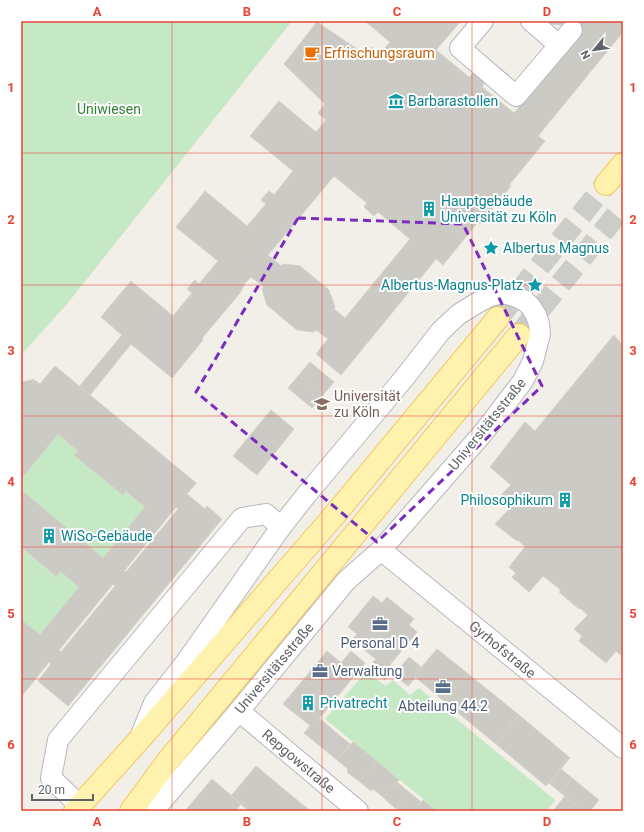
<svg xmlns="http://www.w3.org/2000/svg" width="644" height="832" viewBox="0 0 644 832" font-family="Roboto,sans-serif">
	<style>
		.green { fill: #c5e8c5 }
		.building { fill: #cccac5; stroke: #d6d1c6; fill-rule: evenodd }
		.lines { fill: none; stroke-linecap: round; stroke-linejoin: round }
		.major-tunnel { stroke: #ccccc8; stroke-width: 22; stroke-dasharray: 22 11; stroke-linecap: butt }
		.minor-casing { stroke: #b5b8bc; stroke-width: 22 }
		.major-casing { stroke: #f2c960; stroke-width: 24 }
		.minor { stroke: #fff; stroke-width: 20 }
		.major { stroke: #fff2af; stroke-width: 22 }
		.marked { fill: none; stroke: #7b2cbf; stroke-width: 3; stroke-dasharray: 8 5; stroke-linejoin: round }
		.grid { fill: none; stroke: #ea4335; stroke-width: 1; stroke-opacity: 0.55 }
		.labels { text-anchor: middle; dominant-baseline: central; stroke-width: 4; stroke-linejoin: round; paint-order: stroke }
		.food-label { font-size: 14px; fill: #c56008; stroke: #fff; text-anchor: start }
		.culture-label { font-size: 14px; fill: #0d838f; stroke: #fff; text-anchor: start }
		.park-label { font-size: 14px; fill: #348238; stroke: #fff }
		.education-label { font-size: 14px; fill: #785e54; stroke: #fff; text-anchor: start }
		.street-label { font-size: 14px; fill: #5f6368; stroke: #fff }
		.service-label { font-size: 14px; fill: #4e5e75; stroke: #fff }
		.neatline { fill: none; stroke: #ea4335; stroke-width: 1.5 }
		.grid-label { font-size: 13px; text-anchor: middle; font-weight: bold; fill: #ea4335 }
	</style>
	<rect width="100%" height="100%" fill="#f1efe8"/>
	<path class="green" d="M21,21h271l-225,283 -46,51z
		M58,434l20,17 -3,4 48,40 3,-4 19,16 -42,51 -82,-68v-11z
		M21,547l35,29 4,-5 19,16 -39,48 -19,-15z
		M366,672l20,14 7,-6 17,15 9,-7 136,112 -8,11h-109l-113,-92z"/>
	<path class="building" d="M365,21h96l-25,29 33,27 4,-4 12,10 -3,4 32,26 64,-78 -12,-10 -21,-1 -4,-3h82v11l-85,104 7,5 -36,44 2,1 -31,38 -2,-2 -35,43 -7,-6 -95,116 -25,-21 12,-15 -12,-9 -2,2 -17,-2 -30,-25 -5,-16 2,-2 -13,-10 -6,6 -5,10 -38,45 1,2 -31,38 -41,-34 -41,51 -11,-8 43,-52 -21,-18 30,-36 42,35 19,-23 -5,-4 8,-9 4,4 19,-23 -42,-34 29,-36 42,35 19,-22 -5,-4 8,-9 5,4 19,-24 -43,-35 29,-35 37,31 10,-12 -8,-7 7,-9 -41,-40 33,-42 49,33 6,-8 8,7 10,-12zM334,176l33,27 -3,4 10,9 4,-4 32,27 -65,79 -11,-9 1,-2 -6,-17 -29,-24 -17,-2 -2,2 -13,-11z
		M614,335l9,11v311l-7,-6 -10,12 -27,-22 3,-5 -8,-7 14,-14 -8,-7 -1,1 -20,-17 2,-2 -18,-14 -14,16 -17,-15 4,-4 -7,-6 16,-20 -7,-7 -1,1 -22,-17 18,-19 -12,-10 10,-10 -21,-18 35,-45 10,9z
		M310,362l24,20 -11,13 -24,-20z
		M55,366l141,117 -9,11 18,15 2,-3 15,13 -154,187 -30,-25 13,-17 -2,-2 -28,35v-77l19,15 39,-48 -19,-16 -4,5 -35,-29v-57l82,68 42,-51 -19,-16 -3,4 -49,-40 4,-4 -20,-17 -37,45v-97l11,-2 1,-1 7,5zM176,507l2,2 -52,63 -2,-1zM113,584l2,2 -54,66 -2,-2z
		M299,375l24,20 -11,13 -24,-20z
		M271,410l23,19 -37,46 -24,-19z
		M373,596l9,7 5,-6 27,22 -5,6 8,7 -29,35 -8,-7 -1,1 -3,-2 -24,-19 5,-6 -9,-7z
		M437,649l30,24 -23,28 -30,-25z
		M327,651l28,24 -22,27 -29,-23z
		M351,651l14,12 -10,12 -14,-12z
		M409,657l12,10 -7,9 2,1 -8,9 -14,-11z
		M376,659l3,2 1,-1 13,11 -8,9 -16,-13z
		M467,673l52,42 -23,29 -52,-43z
		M304,679l29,23 -21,25 -29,-23z
		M519,715l51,43 -24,28 -50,-42z
		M319,718l20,17 -13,16 -22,-18 6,-7 2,1z
		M339,735l11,9 -13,16 -11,-9z
		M353,742l24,19 -17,21 -13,-10 1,-3 -11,-9z
		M377,761l22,19 -15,18 -11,-9 -2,2 -11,-9z
		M256,766l47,39 -5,6h-49l-18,-15z
		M561,769l11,9 -12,14 -11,-9z
		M572,778l27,22 -9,11h-7l-23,-19z
		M212,779l29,25 -6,7h-50z
		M397,782l13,11 -14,16 -12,-11z
		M410,793l11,9 -7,9h-15l-3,-2z
		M565,796l18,15h-30z
		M423,800l14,11h-23z
		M303,805l8,6h-13z"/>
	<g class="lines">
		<path class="major-tunnel" d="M498,318l108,-134
			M519,335l104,-128"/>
		<defs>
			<g id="minor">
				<path d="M483,21l-23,27 56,48 56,-66"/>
				<path d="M531,21l28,24"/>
				<path id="s1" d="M381,550l242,198"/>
				<path id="s2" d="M239,711l119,100"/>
				<path d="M141,735l13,-32 32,-41 95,-135 26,-33 98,-117 35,-45 6,-6 13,-12 18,-11 13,-7 9,-2h8l10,3 8,4 6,6 5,8 3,9 1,10 -7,27 -10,20 -40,52 -102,117 -35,31 -107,130 -86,100"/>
				<path d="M80,806l-29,-28 7,-38 184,-222 24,-4 15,13"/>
			</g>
			<path id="major" d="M606,184l17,-20
				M75,811l64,-71 193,-222 166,-200
				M131,811l36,-49 352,-427"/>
		</defs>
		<use href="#minor" class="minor-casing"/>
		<use href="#major" class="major-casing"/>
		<use href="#minor" class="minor"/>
		<use href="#major" class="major"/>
	</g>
	<path class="marked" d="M298,218l165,6 79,162 -165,156 -181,-150z"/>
	<path class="grid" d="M172,21v790M322,21v790M472,21v790M21,153h602M21,285h602M21,416h602M21,547h602M21,679h602"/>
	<defs>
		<symbol id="cafe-bare" viewBox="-9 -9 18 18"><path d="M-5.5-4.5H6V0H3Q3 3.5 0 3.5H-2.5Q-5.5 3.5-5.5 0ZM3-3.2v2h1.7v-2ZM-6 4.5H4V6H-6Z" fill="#e8710a" stroke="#fff" stroke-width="2.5" paint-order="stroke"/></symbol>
		<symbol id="museum-bare" viewBox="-9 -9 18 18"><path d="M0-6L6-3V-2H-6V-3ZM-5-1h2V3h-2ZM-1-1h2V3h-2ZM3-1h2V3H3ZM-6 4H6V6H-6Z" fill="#0f9aa8" stroke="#fff" stroke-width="2.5" paint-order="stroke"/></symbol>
		<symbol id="building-bare" viewBox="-9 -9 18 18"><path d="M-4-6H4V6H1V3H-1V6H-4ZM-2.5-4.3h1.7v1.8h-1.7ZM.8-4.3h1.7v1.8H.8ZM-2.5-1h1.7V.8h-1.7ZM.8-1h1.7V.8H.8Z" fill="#0f9aa8" stroke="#fff" stroke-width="2.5" paint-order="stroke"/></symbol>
		<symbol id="sight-bare" viewBox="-9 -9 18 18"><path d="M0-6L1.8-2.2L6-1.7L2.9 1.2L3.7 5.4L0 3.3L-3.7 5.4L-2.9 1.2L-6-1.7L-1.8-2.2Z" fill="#0f9aa8" stroke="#fff" stroke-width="2.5" paint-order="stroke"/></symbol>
		<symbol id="university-bare" viewBox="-9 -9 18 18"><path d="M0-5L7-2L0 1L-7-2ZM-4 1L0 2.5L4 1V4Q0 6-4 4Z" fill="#8d6e63" stroke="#fff" stroke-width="2.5" paint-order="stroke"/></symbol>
		<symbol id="office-bare" viewBox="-9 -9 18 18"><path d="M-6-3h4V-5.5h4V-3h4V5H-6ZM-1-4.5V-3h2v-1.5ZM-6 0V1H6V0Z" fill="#5c6f8a" stroke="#fff" stroke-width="2.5" paint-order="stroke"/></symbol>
	</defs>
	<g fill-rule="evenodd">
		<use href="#cafe-bare" x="301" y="42" width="22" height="22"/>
		<use href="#museum-bare" x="385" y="90" width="22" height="22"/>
		<use href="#building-bare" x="418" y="198" width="22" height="22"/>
		<use href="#sight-bare" x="480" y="237" width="22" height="22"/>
		<use href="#sight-bare" x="524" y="274" width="22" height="22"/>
		<use href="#university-bare" x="311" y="393" width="22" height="22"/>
		<use href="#building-bare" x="554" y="489" width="22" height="22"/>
		<use href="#building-bare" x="38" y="525" width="22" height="22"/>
		<use href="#office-bare" x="369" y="613" width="22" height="22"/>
		<use href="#office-bare" x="309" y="660" width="22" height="22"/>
		<use href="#office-bare" x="432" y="676" width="22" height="22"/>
		<use href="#building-bare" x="297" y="692" width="22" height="22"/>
	</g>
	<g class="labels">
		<g class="food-label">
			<text x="324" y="53">Erfrischungsraum</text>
		</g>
		<g class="culture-label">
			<text x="408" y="101">Barbarastollen</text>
			<text x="441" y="201">Hauptgebäude<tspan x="441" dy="16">Universität zu Köln</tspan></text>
			<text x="503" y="248">Albertus Magnus</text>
			<text x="523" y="285" text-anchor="end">Albertus-Magnus-Platz</text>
			<text x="553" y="500" text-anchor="end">Philosophikum</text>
			<text x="61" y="536">WiSo-Gebäude</text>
			<text x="320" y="703">Privatrecht</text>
		</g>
		<g class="park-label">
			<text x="109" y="109">Uniwiesen</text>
		</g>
		<g class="education-label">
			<text x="334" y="396">Universität<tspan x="334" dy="16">zu Köln</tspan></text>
		</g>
		<g class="street-label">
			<text transform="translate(487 424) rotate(-51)">Universitätsstraße</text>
			<text stroke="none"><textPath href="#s1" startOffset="157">Gyrhofstraße</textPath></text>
			<text transform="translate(274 668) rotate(-50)">Universitätsstraße</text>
			<text stroke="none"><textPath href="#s2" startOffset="78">Repgowstraße</textPath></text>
		</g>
		<g class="service-label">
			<text x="380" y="643">Personal D 4</text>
			<text x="332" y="671" text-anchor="start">Verwaltung</text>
			<text x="443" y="706">Abteilung 44.2</text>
		</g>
	</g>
	<rect width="644" height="832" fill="none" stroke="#ffffff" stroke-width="44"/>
	<g transform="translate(594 50) rotate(241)" stroke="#ffffff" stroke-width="3" paint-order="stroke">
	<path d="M0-3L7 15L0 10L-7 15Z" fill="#5f6368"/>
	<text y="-6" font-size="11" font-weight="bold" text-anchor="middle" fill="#5f6368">N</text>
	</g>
	<path d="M32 794v6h61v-6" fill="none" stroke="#5f6368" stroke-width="2"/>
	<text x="38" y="794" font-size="12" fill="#5f6368" stroke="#ffffff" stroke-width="3" paint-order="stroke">20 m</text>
	<rect x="22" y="22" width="600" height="788" class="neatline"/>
	<g class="grid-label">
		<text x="97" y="16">A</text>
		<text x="247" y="16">B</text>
		<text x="397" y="16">C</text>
		<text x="547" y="16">D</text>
		<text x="11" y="92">1</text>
		<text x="633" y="92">1</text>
		<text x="11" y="224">2</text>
		<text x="633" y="224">2</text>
		<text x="11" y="355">3</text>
		<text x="633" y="355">3</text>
		<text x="11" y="486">4</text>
		<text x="633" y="486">4</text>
		<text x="11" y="618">5</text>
		<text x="633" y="618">5</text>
		<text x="11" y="749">6</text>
		<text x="633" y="749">6</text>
		<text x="97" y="826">A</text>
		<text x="247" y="826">B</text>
		<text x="397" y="826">C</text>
		<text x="547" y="826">D</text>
	</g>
</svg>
